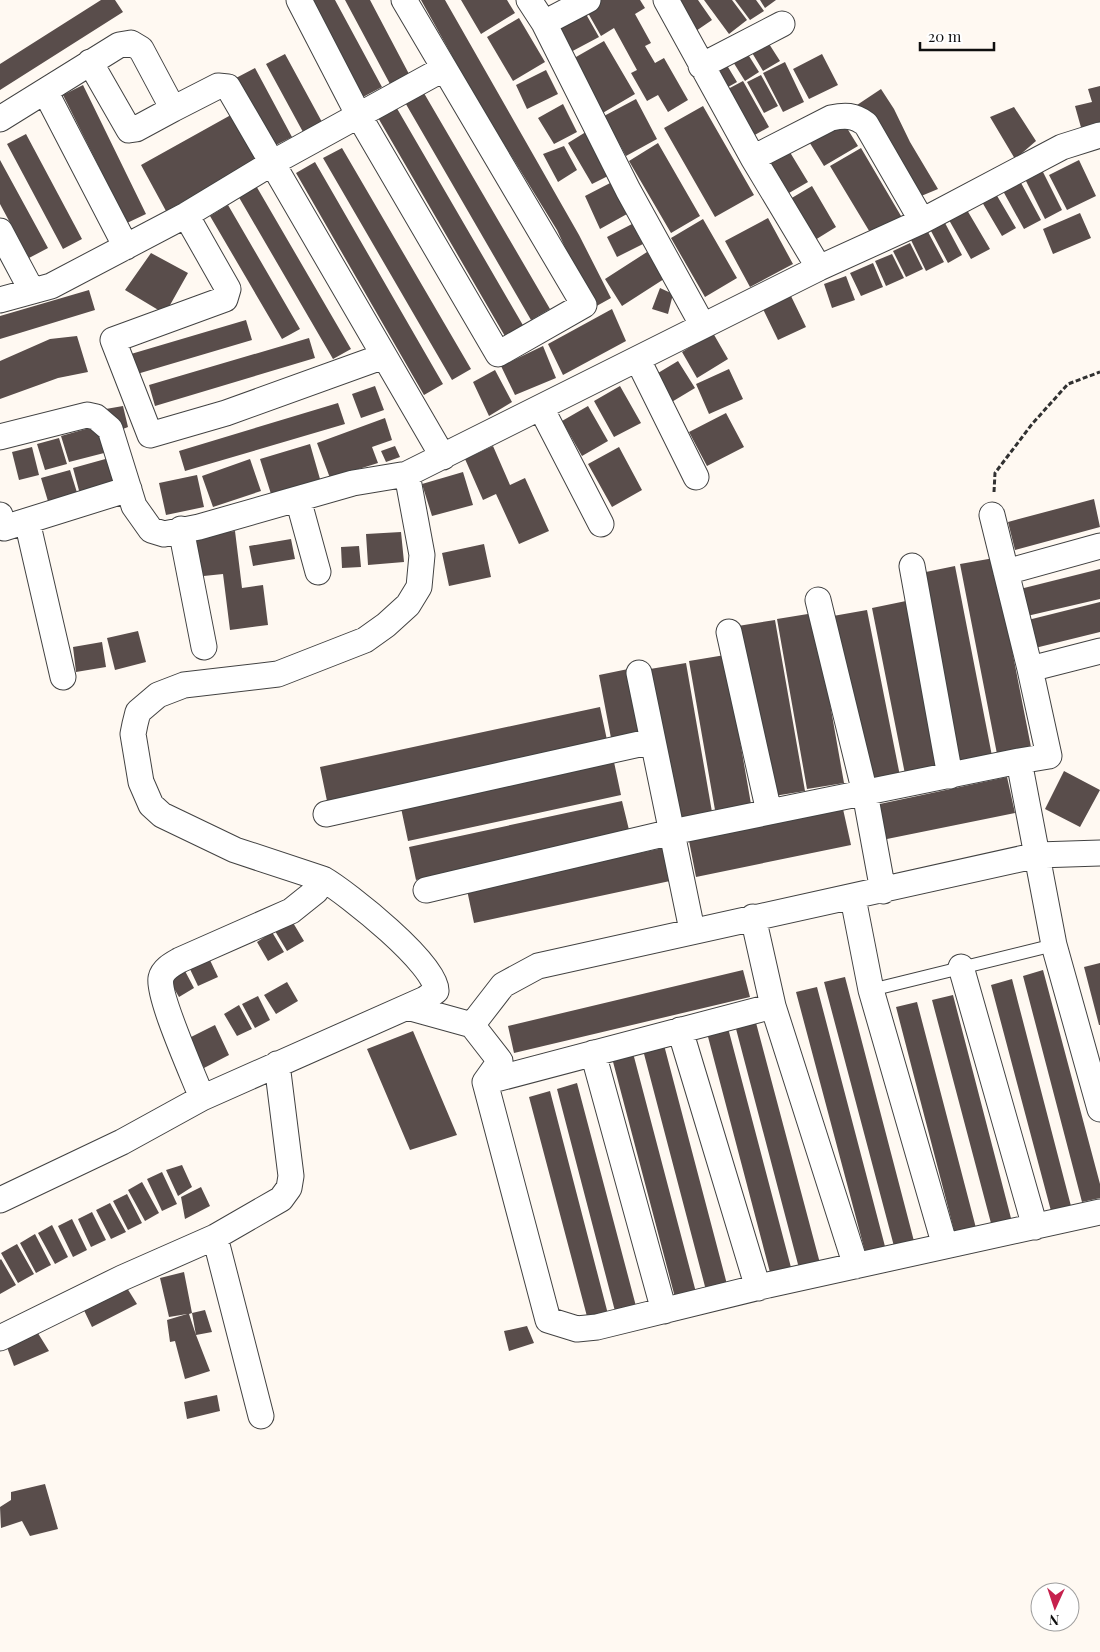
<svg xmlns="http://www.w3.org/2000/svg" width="1100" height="1652" viewBox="0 0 1100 1652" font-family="'Playfair Display',serif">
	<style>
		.building { fill: #594d4b }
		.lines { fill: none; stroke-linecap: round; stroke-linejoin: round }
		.lane-casing { stroke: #424242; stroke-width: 14 }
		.street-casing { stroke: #424242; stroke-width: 27 }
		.path { stroke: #313131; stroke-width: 3; stroke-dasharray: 5 2.5; stroke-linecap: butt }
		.lane { stroke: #fff; stroke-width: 12 }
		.street { stroke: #fff; stroke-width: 25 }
	</style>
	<rect width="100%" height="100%" fill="#fff9f2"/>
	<path class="building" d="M101,0h14l8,12 -123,78v-26z
		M311,0h24l47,87 -19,10z
		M345,0h25l39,74 -19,10z
		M421,0h24l134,235 32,63 -18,10 -36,-78 -82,-133z
		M461,0h46l8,13 -34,21z
		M594,0h46l5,8 -10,6 16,29 -6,3 10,17 9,-5 24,42 -20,12 -10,-17 -11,6 -16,-28 6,-3 -23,-42 -13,8 -17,-30z
		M671,0h27l14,20 -19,13z
		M704,0h28l15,20 -18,14z
		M735,0h21l8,11 -14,9z
		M760,0h16l-11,8z
		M582,7l17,30 -32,17 -17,-29z
		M519,18l26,44 -32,19 -26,-44z
		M764,36l16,25 -17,10 -15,-25z
		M604,41l31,53 -34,20 -32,-53z
		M744,48l15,24 -14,9 -15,-24z
		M285,54l37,68 -19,10 -37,-68z
		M822,54l16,31 -29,14 -16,-30z
		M722,57l15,25 -16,9 -15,-25z
		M785,62l19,40 -21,10 -20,-39z
		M255,68l37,69 -20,10 -36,-69z
		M546,70l12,24 -31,15 -11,-24z
		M761,75l17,31 -14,7 -17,-31z
		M743,81l26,46 -16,9 -27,-46z
		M83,85l63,129 -19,9 -64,-128z
		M1100,86v40l-18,5 -7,-25 17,-4 -4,-13z
		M421,88l129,221 -19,11 -128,-221z
		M881,89l13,20 16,33 28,47 -24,10 -60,-92z
		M636,99l21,40 -31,17 -22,-40z
		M563,104l14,28 -23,12 -16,-26z
		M395,105l129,222 -18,11 -129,-222z
		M703,106l51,89 -39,22 -51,-89z
		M1014,107l22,34 -21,18 -25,-42z
		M238,111l26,47 -98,53 -25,-46z
		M842,120l16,26 -34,20 -16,-26z
		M589,130l23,44 -20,10 -24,-41z
		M26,134l56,105 -19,10 -56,-105z
		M658,143l42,73 -29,17 -42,-72z
		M564,146l13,24 -19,12 -15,-28z
		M342,148l129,221 -19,11 -129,-222z
		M861,148l43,73 -30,18 -44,-73z
		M788,149l20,33 -19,11 -20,-33z
		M0,160l48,88 -19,10 -29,-54z
		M1079,160l17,36 -29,14 -18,-35z
		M315,162l128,222 -19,11 -128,-222z
		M1042,170l20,40 -17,9 -20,-40z
		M614,181l13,33 -27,15 -15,-33z
		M1020,181l21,39 -17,9 -21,-38z
		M255,184l96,165 -18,10 -96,-165z
		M812,186l24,41 -21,13 -25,-41z
		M996,194l20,34 -14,8 -20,-34z
		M228,205l72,124 -18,10 -72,-123z
		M967,210l23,39 -19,10 -22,-39z
		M1080,213l11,25 -38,16 -10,-25z
		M768,218l25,46 -43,23 -25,-46z
		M703,219l34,59 -32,19 -34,-59z
		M945,223l17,32 -14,8 -17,-32z
		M632,224l11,20 -26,13 -10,-20z
		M928,232l16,30 -18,9 -15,-31z
		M910,243l13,26 -17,8 -13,-26z
		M647,252l17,27 -42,27 -17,-27z
		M151,253l37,20 -23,41 -40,-24z
		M892,254l12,24 -18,8 -11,-25z
		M873,263l10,24 -22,9 -11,-23z
		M846,276l9,24 -23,8 -8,-24z
		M660,288l13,6 -5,20 -16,-5z
		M89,290l6,20 -95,29v-23z
		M790,294l16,33 -28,13 -16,-33z
		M612,309l14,32 -63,34 -15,-31z
		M246,320l6,20 -115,34 -6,-20z
		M713,333l15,26 -31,19 -15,-26z
		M77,336l11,36 -30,6 -58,21v-38l50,-22z
		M309,338l6,20 -160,48 -6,-21z
		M543,346l13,32 -41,17 -14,-29z
		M678,361l17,27 -25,15 -17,-27z
		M729,369l14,30 -34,15 -13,-30z
		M495,370l17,32 -23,14 -16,-34z
		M375,386l9,24 -23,8 -9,-24z
		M620,386l21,37 -27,14 -20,-36z
		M338,403l7,21 -160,47 -6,-20z
		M123,406l5,21 -10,4 -18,-21z
		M588,406l20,35 -26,15 -20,-35z
		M726,413l18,34 -37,19 -18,-34z
		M385,418l7,22 -20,7 6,16 -48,15 -13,-35z
		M100,425l8,27 -39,10 -8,-26z
		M59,438l8,26 -22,6 -8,-26z
		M310,444l10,35 -49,15 -11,-35z
		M395,446l5,11 -14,5 -5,-11z
		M493,446l17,39 15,-7 24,53 -30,13 -23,-50 -13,6 -18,-41z
		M32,447l7,28 -20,5 -7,-28z
		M619,447l23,43 -30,17 -24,-43z
		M109,458l8,30 -36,10 -8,-30z
		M250,459l11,32 -48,16 -11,-31z
		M70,470l9,29 -29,9 -9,-30z
		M463,472l10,33 -41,11 -10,-32z
		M197,475l7,32 -38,8 -7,-32z
		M1094,499l6,28 -85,23 -7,-28z
		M235,531l7,57 21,-3 5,40 -38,5 -7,-56 -29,3 -5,-40z
		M401,532l3,30 -36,3 -2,-31z
		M291,539l4,20 -42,7 -4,-20z
		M484,544l7,33 -42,9 -7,-33z
		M359,546l2,21 -19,1 -1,-21z
		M994,558l37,189 -34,7 -37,-190z
		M955,566l37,190 -34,7 -37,-190z
		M1100,569v30l-73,17 -7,-27z
		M906,601l33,166 -34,7 -33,-166z
		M1100,602v30l-65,16 -7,-28z
		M867,610l33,166 -34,7 -33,-167z
		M814,613l30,170 -37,6 -30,-170z
		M775,620l30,171 -37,6 -30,-171z
		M138,631l8,31 -31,8 -8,-32z
		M102,642l4,25 -30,5 -3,-25z
		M725,655l26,149 -36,6 -26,-149z
		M686,663l26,149 -36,6 -26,-149z
		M633,668l11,64 -33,6 -12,-63z
		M600,707l7,33 -280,61 -7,-34z
		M614,762l7,33 -213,46 -7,-33z
		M1064,771l36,19 -20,37 -35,-18z
		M1007,777l8,36 -133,27 -7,-35z
		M622,801l8,33 -214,46 -7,-33z
		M843,809l8,36 -155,32 -7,-36z
		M663,848l7,33 -196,42 -7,-33z
		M292,921l12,20 -17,10 -12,-20z
		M272,932l12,20 -16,9 -11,-19z
		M209,958l9,19 -20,9 -9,-19z
		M1100,963v62h-1l-15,-58z
		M743,970l7,27 -236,56 -6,-27z
		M1043,970l57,214v14l-18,4 -59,-226z
		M185,971l9,17 -15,9 -10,-17z
		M845,977l70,268 -20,5 -71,-268z
		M1012,979l59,227 -20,5 -60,-226z
		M287,982l11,19 -22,13 -12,-19z
		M817,987l70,267 -20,5 -71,-267z
		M953,995l59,227 -20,5 -60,-227z
		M258,996l12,24 -15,8 -13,-24z
		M917,1002l59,226 -21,6 -59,-227z
		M239,1005l13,24 -15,7 -13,-22z
		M755,1019l66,248 -21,5 -65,-247z
		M215,1025l14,30 -25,13 -15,-30z
		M728,1028l65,247 -21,5 -65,-247z
		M413,1031l44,104 -47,15 -43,-101z
		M664,1045l65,247 -21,6 -65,-248z
		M633,1053l65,247 -21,5 -65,-247z
		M577,1083l60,227 -21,5 -59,-226z
		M550,1091l59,227 -20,6 -60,-227z
		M182,1165l10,22 -14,9 -12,-26z
		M162,1172l15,32 -15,7 -15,-32z
		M142,1182l17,31 -14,8 -17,-31z
		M201,1187l9,19 -25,13 -4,-22z
		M127,1194l15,29 -14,7 -15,-29z
		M110,1203l16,29 -15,7 -15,-29z
		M92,1212l14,28 -15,7 -13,-28z
		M72,1219l15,31 -14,7 -15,-31z
		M52,1225l16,32 -13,7 -17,-31z
		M35,1234l16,31 -15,8 -16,-30z
		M17,1244l17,30 -16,9 -17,-30z
		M1,1259l15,26 -16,9v-34z
		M184,1272l8,41 -3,1 7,21 -4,-22 13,-3 7,22 -16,3 14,36 -25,8 -10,-38 -5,1 -3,-22 20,-6 -18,3 -9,-39z
		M122,1280l15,24 -45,23 -11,-23z
		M527,1326l7,17 -25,8 -5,-20z
		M36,1330l13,21 -35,15 -9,-24z
		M217,1395l3,16 -33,8 -3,-17z
		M45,1484l13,45 -28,7 -8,-15 -21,7 -1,-21 11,-7v-8z"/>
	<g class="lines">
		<defs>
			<path id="lane" d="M871,990l183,-45"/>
			<path id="street" d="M299,0l60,116 139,238 86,-49 -180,-305
				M529,0l15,23
				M588,0l-44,23 84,167 75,136
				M666,0l87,158 66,110
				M90,62l39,68 7,-1 37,-20
				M701,66l81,-42
				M45,91l81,156
				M0,119l119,-74 12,-2 10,6 32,60 45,-23 10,1 215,370
				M753,158l78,-40c14,-3 23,-3 35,6l56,97
				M186,215l42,74 -3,10 -112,41 37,95 76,-22 158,-57
				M0,231l32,60
				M0,300l51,-14 135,-71 86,-52 171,-94
				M638,360l58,117
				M541,408l60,116
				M0,437l87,-22 9,2 14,12 24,77 17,24 13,4 35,-7 154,-44 54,-9 412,-206 103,-47 140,-74 38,-12
				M298,499l20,73
				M0,515l4,13 125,-39
				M992,515l38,154 19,87 -30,5 35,184 46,164
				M27,521l36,156
				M181,529l23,118
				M912,566l38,210
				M1006,572l94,-26
				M818,600l47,193 18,98
				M729,632l40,180
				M1030,669l70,-18
				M639,673l53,257
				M326,814l327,-73
				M426,890l246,-58 347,-71
				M853,898l18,92 74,256
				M753,917l20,89 83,260
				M961,967l74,260
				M407,1007l65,18 28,36 -15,21 63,238 29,9 20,-2 171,-42 332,-73
				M472,1025l31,-40 35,-19 500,-111 62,-2
				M680,1030l78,258
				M593,1053l71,258
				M485,1082l288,-76
				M202,1098c-8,-21 -45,-103 -41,-120 2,-9 12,-14 19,-18l111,-49 25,-20 7,-12
				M0,1200l122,-58 80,-44 223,-99 11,-8c3,-25 -90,-99 -113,-112l-88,-29 -73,-35 -11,-10 -10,-23 -8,-48 2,-10 3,-12 20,-17 26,-10 94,-11 87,-34 21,-15 22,-20 11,-18 3,-32 -15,-81
				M215,1237l46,179
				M0,1338l122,-60 93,-41 66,-38 8,-11 2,-12 -14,-112"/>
		</defs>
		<use href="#lane" class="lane-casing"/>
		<use href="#street" class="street-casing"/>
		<path class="path" d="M994,492l1,-19 37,-49 36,-40 32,-12"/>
		<use href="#lane" class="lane"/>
		<use href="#street" class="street"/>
	</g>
	<g transform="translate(1055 1607) rotate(183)"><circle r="24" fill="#ffffff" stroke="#9f9f9f"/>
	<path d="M0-4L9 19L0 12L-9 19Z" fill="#c6214d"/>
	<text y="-8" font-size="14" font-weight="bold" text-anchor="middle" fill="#0f0f0f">N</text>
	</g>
	<path d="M920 42v8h74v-8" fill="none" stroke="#0f0f0f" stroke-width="2.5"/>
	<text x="928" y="42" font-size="15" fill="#0f0f0f" stroke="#ffffff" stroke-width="4" paint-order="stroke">20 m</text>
</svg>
